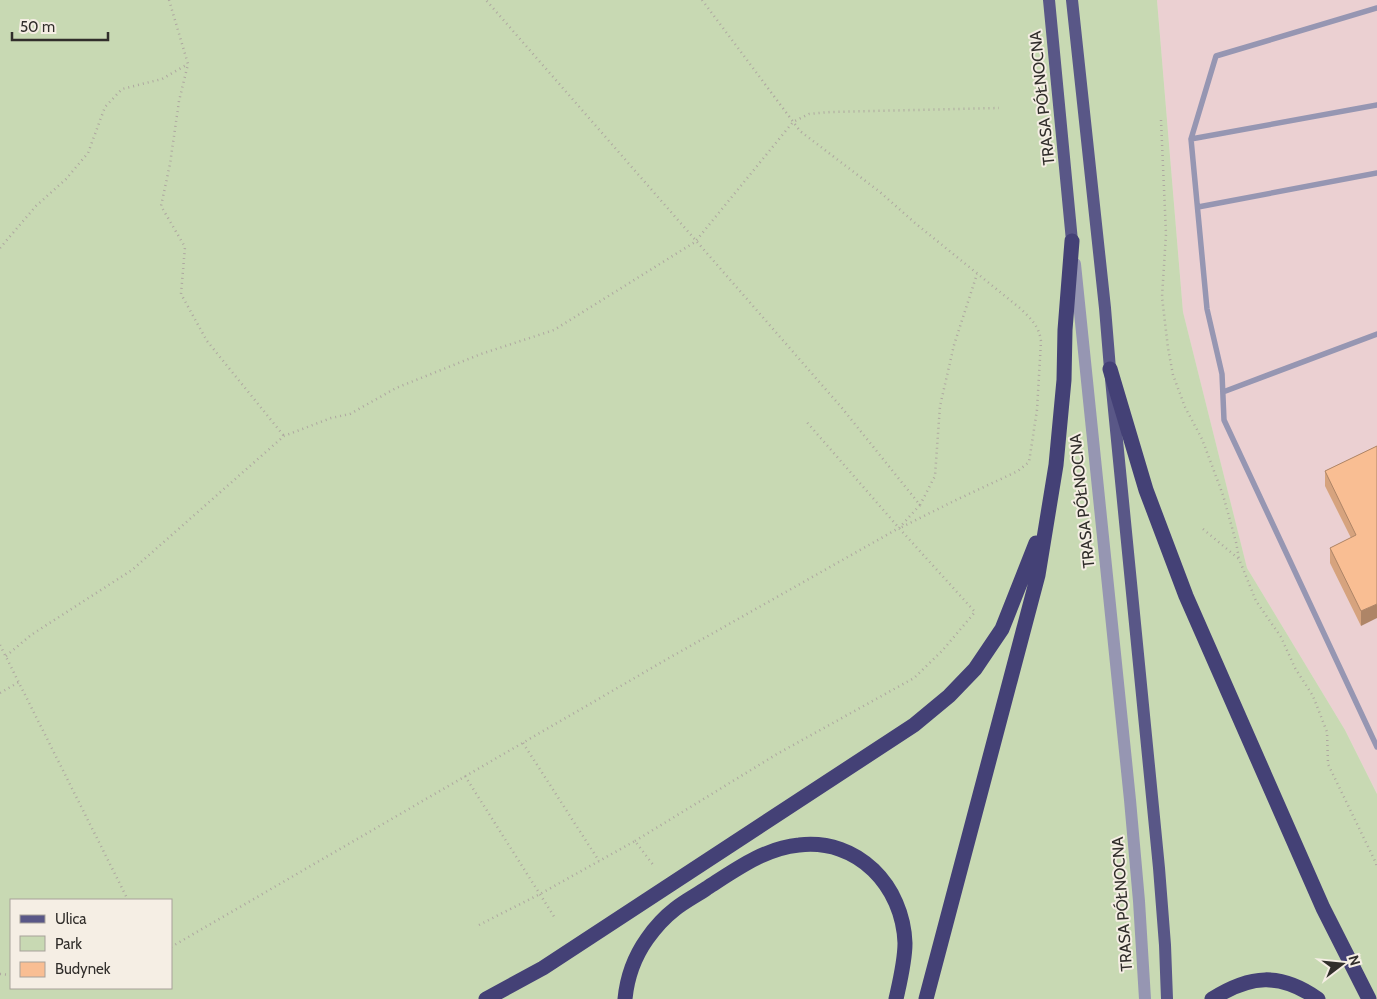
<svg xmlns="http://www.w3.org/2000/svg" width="1377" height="999" viewBox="0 0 1377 999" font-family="Cabin,sans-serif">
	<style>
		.industrial { fill: #ebd0d2 }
		.green { fill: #c8d9b3; fill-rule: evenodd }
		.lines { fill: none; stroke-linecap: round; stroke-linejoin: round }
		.path { stroke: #aea7a0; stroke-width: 2.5; stroke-dasharray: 1 4; stroke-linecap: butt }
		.service { stroke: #9696b2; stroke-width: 5.5 }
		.tertiary { stroke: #9696b2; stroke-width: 12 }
		.primary { stroke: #595787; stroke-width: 12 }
		.motorway { stroke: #444176; stroke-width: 15 }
		.wall { fill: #d6a37e }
		.shaded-wall { fill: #ae8567 }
		.building { fill: #f9be93; stroke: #ae8567 }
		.labels { text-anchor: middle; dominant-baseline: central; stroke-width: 4; stroke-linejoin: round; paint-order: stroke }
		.street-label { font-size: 16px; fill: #312e2b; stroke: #f5eee4 }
	</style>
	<rect width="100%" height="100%" fill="#e8e0d7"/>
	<path class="industrial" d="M1157,0h220v794l-32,-64 -98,-162 -64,-256z"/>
	<path class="green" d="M0,0h1157l26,312 64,256 98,162 32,64v205h-1377zM11,900h160v88h-160z"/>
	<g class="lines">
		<path class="path" d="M169,0l19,64 -9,37 -9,63 -9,42 24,41 -4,47 26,47 77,95
			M702,0l98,131 80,61 35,31 106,86c10,10 18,17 20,32l-4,69 -8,52 -11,9 -62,29 -56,28
			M1161,120l5,114 -4,63 6,51 5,27 12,32 17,32 21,56 13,47 3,17
			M0,248l36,-42 30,-27 22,-26 17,-46 17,-18 40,-10 26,-15
			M920,505l15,-29 5,-70 14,-61 23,-71
			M1203,529l36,30 17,42 25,36 14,31 18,28 14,36 1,32 48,99 1,6
			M0,645l128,255
			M6,656l25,-21 101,-65 152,-134 47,-18 19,-4 46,-26 85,-34 73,-24 141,-88 98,-120 16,-8 21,-2 169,-4
			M0,693l19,-11
			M523,743l76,118
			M465,776l90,142
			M635,841l142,-87 137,-76 28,-27 33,-39 -76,-84 -94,-108
			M479,925l61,-31 95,-53 19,25
			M171,947l498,-289 230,-130 21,-23 -78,-97 -356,-408
			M0,974l11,1"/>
		<path class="service" d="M1377,105l-186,34 16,170 15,65 2,46 153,327
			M1191,139l25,-83 161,-48
			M1198,207l179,-34
			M1223,392l154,-58"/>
		<path class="tertiary" d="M1075,264l55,536 9,101 6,98"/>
		<path class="primary" d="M1049,0l23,241
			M1072,0l33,308 5,61 49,499 6,77 2,54"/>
		<path class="motorway" d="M1110,369l36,121 40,106 137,312 46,91
			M486,999l57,-31 371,-243 35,-29 26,-27 27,-40 34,-86
			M625,999c2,-21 10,-43 22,-60 7,-10 19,-23 28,-30 10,-8 22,-14 32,-21 28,-18 58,-40 92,-43 59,-7 104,41 106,98 0,18 -5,38 -9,56
			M926,999l112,-424 18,-110 8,-85 1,-50 7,-89
			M1212,999c38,-24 68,-27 106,0"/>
	</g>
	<path class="wall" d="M1377,446l-16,180 -31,-63v-15l21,-10 -26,-52v-15z"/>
	<path class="shaded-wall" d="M1377,604v14l-16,8v-15z"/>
	<path class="building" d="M1377,446v158l-16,7 -31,-63 26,-13 -31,-64z"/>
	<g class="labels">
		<g class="street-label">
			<text transform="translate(1042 98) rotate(-96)">TRASA PÓŁNOCNA</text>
			<text transform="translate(1082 501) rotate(-96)">TRASA PÓŁNOCNA</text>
			<text transform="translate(1122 904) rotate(-94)">TRASA PÓŁNOCNA</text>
		</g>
	</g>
	<rect x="10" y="899" width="162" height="90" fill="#f5eee4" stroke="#a7a19a"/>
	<rect x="20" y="915" width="25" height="8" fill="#595787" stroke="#a7a19a"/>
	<text x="55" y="924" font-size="15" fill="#312e2b">Ulica</text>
	<rect x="20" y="936" width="25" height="15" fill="#c8d9b3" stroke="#a7a19a"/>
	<text x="55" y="949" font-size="15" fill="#312e2b">Park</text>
	<rect x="20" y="962" width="25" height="15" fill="#f9be93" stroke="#a7a19a"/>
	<text x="55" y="974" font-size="15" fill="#312e2b">Budynek</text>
	<g transform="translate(1342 964) rotate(74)" stroke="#f5eee4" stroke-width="4" paint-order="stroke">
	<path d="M0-4L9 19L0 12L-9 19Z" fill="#312e2b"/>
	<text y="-8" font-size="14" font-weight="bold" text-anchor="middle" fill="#312e2b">N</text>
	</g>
	<path d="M12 32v8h96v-8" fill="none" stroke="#312e2b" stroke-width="2.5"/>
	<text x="20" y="32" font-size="15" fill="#312e2b" stroke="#f5eee4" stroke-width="4" paint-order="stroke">50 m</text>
</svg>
